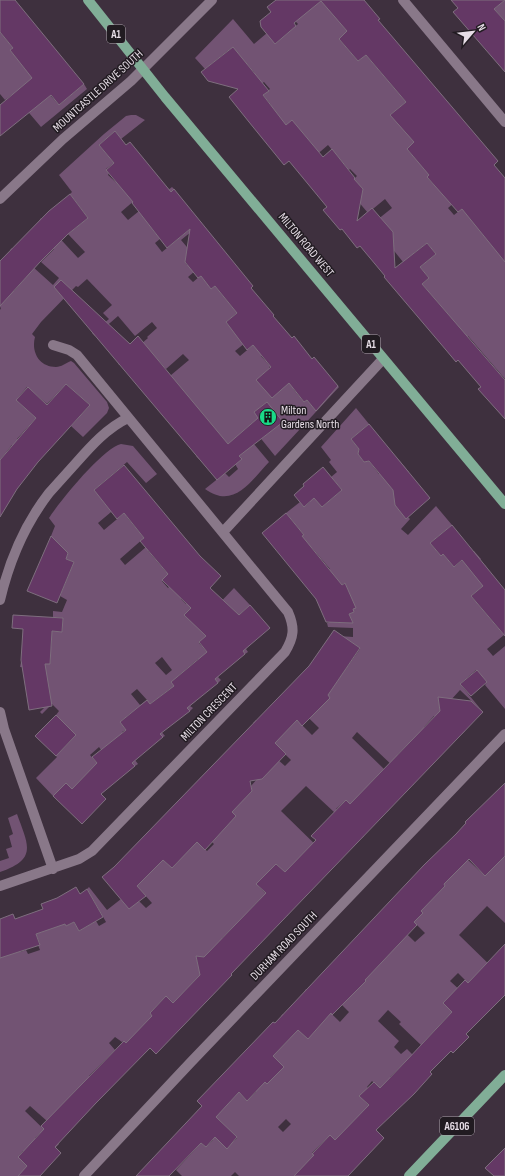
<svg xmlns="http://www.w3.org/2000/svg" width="505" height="1176" viewBox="0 0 505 1176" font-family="'Sofia Sans Condensed',sans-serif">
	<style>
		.green { fill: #725373; fill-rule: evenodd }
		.building { fill: #643865; stroke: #7e6e7e }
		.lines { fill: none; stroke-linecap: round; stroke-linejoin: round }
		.street { stroke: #897889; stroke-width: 10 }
		.secondary { stroke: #897889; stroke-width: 10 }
		.primary { stroke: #81ae97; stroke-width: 10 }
		.labels { text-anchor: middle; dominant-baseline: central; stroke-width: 3; stroke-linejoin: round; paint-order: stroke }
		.shield { fill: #211b21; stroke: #aba3ab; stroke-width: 1 }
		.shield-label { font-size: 11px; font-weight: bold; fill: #e6dde6 }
		.street-label { font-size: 12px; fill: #e6dde6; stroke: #211b21 }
		.poi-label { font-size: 12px; fill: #e6dde6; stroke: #211b21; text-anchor: start }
	</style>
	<rect width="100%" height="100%" fill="#3e303e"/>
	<path class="green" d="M322,0l25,31 -8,8 19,22 8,-6 40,47 -16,13 33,20 -16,14 6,7 31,7 -17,14 7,8 24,-20 4,31 -14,12 6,7 28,-22 23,46v140l-37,-43 -9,7 -3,-19 -34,-40 7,-6 -9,-11 16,-13 -9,-11 -13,10 -7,14 -20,-25 6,-5c0,-12 -12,-11 -21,-13l20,-16 -7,-9 -17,14 -22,-26 11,-11 -7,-7 -1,1 -21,-25 -14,12 -39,-23 -15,-17 11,-12 -8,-10 7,-6 -6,-7 -7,5 -3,-15 -10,-11 -3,2 -11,-14 -25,20 -10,-11 38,-39 21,25 13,-11 9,10 22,-19 -13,-14z
		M505,0v21l-11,-12z
		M0,32l13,16 -3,2 6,7 43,48 25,-21 3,5 -46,38 -28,-33 -8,6 -5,-6z
		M131,115h5l9,5 -24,19 -6,-8 -16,14 15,18 -8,6 3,4 -1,2 27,25 -14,12 7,8 16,-13 2,1 26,-21 2,2 -21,17 11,13 -12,10 6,7 14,-7 -17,14 7,9 38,-31 2,2 -21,17 11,13 -6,5 -1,4 2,3h15l-14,12 5,5 31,-26 -18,26 5,7 4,-3 18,22 20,-16 4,4 -31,26 3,4 21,13 -15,12 5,5 39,-32 -9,24 -9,8 9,10 -1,3 -12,11 16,16 18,-15 3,9 10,12 3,-2 9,10 22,-24 1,1 -64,69 -25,-31 -7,6 26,31c-18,19 -35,48 -64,27l20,-16 4,4 9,-8 -3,-5 7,-5 -9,-11 -34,11 -3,-3 11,-10 -10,-38 -24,20 -1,-2 4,-15 14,-12 -9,-11 -11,-9 -22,19 -2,-2 43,-36 -6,-6 -17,15 -9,-10 -14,-13 -23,19 -2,-1 30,-26 -1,-1 10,-9 -5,-6 -17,14 -17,-20 -23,20 -3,-3 17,-14 -6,-6 9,-8 -25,-26 -9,8 -2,-1 -35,36 -9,12 3,3c-4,15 4,30 21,30 5,0 10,-4 15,-6l3,2 33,39 2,6 -2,5 -24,24 -12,-11 19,-21 -24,-21 -19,20 -20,-17 -11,13 20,18 -19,21 23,21 -4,4 -24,-19 -12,15v-150l1,-2 -1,-1v-26l1,-2 13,12 12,-14 -3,-3 5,-7 -18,-17 2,-2 41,37 6,-7 -18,-16 13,-13 -4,-4 6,-5 -17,-19 2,-3 37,40 7,-6 -17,-18 20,-16 -18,-24 2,-2 -13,-17 45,-41 22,-18z
		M356,408l13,16 -18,15 8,10 -1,5 6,8 5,-1 10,13 19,-15 11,13 -18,15 8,11 -4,4v2l15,15 -9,10 7,6 28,-29 16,19 -22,18 11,13 2,-2 11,13 20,-16 7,8 -9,8 4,6 9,-8 4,6 -6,15 -12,10 33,39 -17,14 6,7 12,-10v63l-20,-24 2,-3 -11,-12 -16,14 23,28 -23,-22 -10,11 -11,5 26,25 -3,3 -11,-10 -4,4 -13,-12 -10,11 3,4 -8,7 20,19 -3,3 -10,-10 -5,5 -12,-12 -11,11 -4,11 20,19 -1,1 -56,-53 -5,6 32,31 -10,10 -4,12 19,19 -2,2 -11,-10 -26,2 -4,-4 -10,9 28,27 -2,2 -56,-52 -25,25 44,43 -32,26 -17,-16 -20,20 32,31 -1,1 -9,-10 -19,-6 -11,12 2,2 12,27 -1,2 -10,-10 -6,5 -12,-11 -11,11 3,3 -7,8 19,19 -1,1 -14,-13 -18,1 -7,4 1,4 6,6 -22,23 -2,15 -14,-13 -16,17 6,7 -26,27 -6,-6 -2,1 -7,-5 -6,6 6,7 -26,26 17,17 -9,9 -17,-16 -33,35 -17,-15 -5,5 34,33 -3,3 -16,-14 -5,5 4,4 -12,12 -4,-3 -5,6 9,9 1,10h-28v-218l16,-16 4,10 6,-2 2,4 12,-4 -2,-5 2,-1 -4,-10 22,-8 -6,-25 14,25 8,-4 5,9 17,-10 3,5 7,-4 -19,-33 2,-2 18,23 14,-11 18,2 7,7 6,-5 -35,-39 3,-2 21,20 19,-20v-5l12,11 6,-6 10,-29 19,18 7,-7 -19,-18 36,-5 5,-5 -37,-36 2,-3 22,20h17l5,1 7,-7 -1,-5 6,-7h5l6,-7v-21l17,15 6,-6 -38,-37 3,-3 21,20 20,-20 15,15 7,-7 -36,-35 21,19 13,-1 13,-13 -15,-16 -3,-20 25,19 23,-32 -21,-13 14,1v-9l-25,-1 -1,-4 9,-3 1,3h16l-4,-9 5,-2 -1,-3 2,-1 -10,-25 -17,8 -18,-5 20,-17 -18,-21 -12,10 -20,-4 24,-19 -18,-22 14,-11 4,5 6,-5 -11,-12 5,-4 18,21 20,-17 -11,-13 6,-5 -8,-10 2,-2 -10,-13z
		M121,444l12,2 24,28 -11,9 -19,-21 -33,28 23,17 -19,16 6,7 43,-36 3,2 -24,20 18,22 -24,21 5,6 48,-41 3,3 -28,24 18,21 5,-1 -9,10 6,7 31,-33 2,2 -19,20 -1,22 5,5 5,-1 11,-7 -18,19 28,-4 22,-23 16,17 -21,19 19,22 -2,3 2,3 -3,2 -20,-24 -16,3 -10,10 17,19 -5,4 8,10 -1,1 3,3 -3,3 -20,-24 -21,18 19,24 -6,5 3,2 -3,3 -19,-23 -21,16 9,25 6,7 -2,1 -19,-22 -6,4 -6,-7 -12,10 6,8 -4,2 15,27 -2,1 3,4 -3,2 -19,-22 -12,10 -5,-7 -9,8 24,28 -13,11 -17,-17 -12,12 -19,7 -17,-18 21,-21 -1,-1 20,-21 -20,-20 3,-4 -7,-7 -10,10 -2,-2 4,-4h-2l-11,-40 -11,-1 1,-5 29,2 2,-33 10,1 1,-14 -10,-1v-6l9,1 5,-12 -7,-4 14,-34 -8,-3 2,-6 -17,-17 4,-10 -6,-8c10,-16 55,-71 72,-74zM162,657l10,13 -6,5 -11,-12zM137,689l10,11 -7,5 -9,-11z
		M17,814c11,31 21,45 -17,58v-11l9,-3 -3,-9 6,-2 -3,-11 4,-2 -5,-16z
		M505,848v75l-18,-17 -28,29 38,37 -22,18 -17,-17 -8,8 36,33 -2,2 -10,-10 -22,6 -31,33 -22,-21 2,-2 -13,-12 -10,11 21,20 -5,6 7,7 6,-5 15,15 -17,-2 -15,15 3,3 -11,11 -10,-10 -5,6 6,7 -13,2 14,15 -5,6 10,10 -3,3 -11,-11 -30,21 -5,-5 -18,18 14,14 -14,9h-73l-4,-4 -4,4h-49l-6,-6 25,-27 5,4 7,-7 -5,-5 3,-2 16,15 10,-10 -22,-21 24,-25 8,9 9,-9 -4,-23 15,15 17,-17 -11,-11 17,-18 -6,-6 6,-7 -9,-9 2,-2 24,24 6,-38 -9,-8 2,-3 34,33 9,-10 -10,-10 23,-25 28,-24 -8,-43 33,32 10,-9 -11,-11 9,-9 -13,-13 17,4 18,-18 -21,-21 7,-6 19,19 18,-18 17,16 6,-6 -9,-11zM286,1119l5,5 -8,8 -5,-5z"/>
	<path class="building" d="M0,0h15l69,84 -25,21 -8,-10 -51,41v-31l32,-27 -22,-28 3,-2 -13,-16z
		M276,0h88l16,19 -2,1 120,141 -4,4 11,13v84l-43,-53 -4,3 -31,-35 2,-2 -22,-26 7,-7 -24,-27 16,-13 -40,-47 -8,6 -19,-22 8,-8 -26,-30 -27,22 2,3 -21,18 -14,-17 -1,-6 11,-9 -4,-5z
		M451,0h54l-11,9 11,12v51l-52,-60 5,-4z
		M233,47l36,44 -6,4 23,30 6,-5 31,37 9,-8 23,29 -1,1 9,10 -6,32 15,-13 21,24 2,36 32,-25 9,11 -16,13 9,11 -7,6 83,96v39l-27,-30 3,-2 -23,-27 -2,2 -10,-12 -62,-73 1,-1 -25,-30 -3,2 -15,-19 -2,1 -17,-20 4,-3 -38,-46 -5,4 -35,-43 -20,-25 9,-8 -30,-8 -7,-9z
		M115,131l11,14 4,-3 41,50 3,-3 79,97 -2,2 23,27 -1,1 19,22 2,-2 18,23 2,-2 24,29 -22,25 -9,-11 -3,2 -15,-19 -17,15 -16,-18 15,-13 -18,-22 -6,5 -21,-28 11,-9 -22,-27 -4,3 -10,-13 -3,2 -13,-16 5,-33 -23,19 -35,-45 1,-1 -27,-32 8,-7 -15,-18z
		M70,194l18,24 -20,16 -28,28 -40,44v-45l49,-50z
		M61,280l69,64 8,-8 90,108 30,-26 -4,-6 13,-10 16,20 -44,34 3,3 -25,21 -163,-193z
		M66,384l24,21 -52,57 -21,27 -17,28v-57l36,-42 -20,-18 12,-13 19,18z
		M369,424l61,74 -24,21 -11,-14 -2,-15 -24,-29 -5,1 -6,-8 1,-5 -8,-10z
		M124,465l76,91 21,20 -11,12 29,27 11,-10 20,23 -27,23 2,3 -30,25 3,4 -31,25 3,3 -30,23 3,3 -31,26 3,3 -34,28 5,5 -24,25 -29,-28 13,-13 6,6 25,-26 -5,-6 34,-27 -6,-8 27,-22 3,4 24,-18 -3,-4 36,-30 -8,-10 7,-6 -22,-21 7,-7 -29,-28 6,-6 -28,-33 4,-3 -20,-25 -7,6 -23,-29z
		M323,467l19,23 -20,17 -8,-9 -10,9 -10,-12 10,-9 -1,-2z
		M286,513l18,22 -2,1 40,49 3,-2 11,25 -3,1 1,3 -5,2 4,9 -27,-1 -10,-23 -54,-66z
		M452,525l53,65v46l-34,-40 12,-10 -21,-26 -8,7 -11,-13 -2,2 -11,-13z
		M51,536l17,17 -2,6 8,3 -17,41 -30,-12z
		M13,615l50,3 -1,14 -10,-1 -2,33h-5l7,42 -23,4 -8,-50 2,-31 -11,-1z
		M334,630l26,18 -32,47 2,3 -28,28 -5,-6 -22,23 11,11 -24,25 -12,2 2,10 -20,21 4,4 -31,34 -8,-8 -25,26 -9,-8 -26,26 9,10 -17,13 -27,-32 12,-10 195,-201z
		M477,670l10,12 -16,14 -11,-12z
		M438,697l33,4 12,11 -252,262 1,1 -76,79 -6,-6 -54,55 -41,44 6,6 -21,23h-22l9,-10 -9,-9 26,-28 -3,-3 83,-85 2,2 26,-27 -2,-3 16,-17 7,7 27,-28 -4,-19 8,1 62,-64 -10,-9 20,-20 9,8 31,-32 -5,-4 35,-36 4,4 90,-93z
		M56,715l20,20 -20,21 -21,-20z
		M505,783v73l-20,20 -16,-17 -25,25 1,2 -24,25 2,2 -9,9 3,3 -52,55 1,1 -34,34 -1,-2 -23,26 -10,-9 -25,26 11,11 -17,17 -2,-2 -18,19 -8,-9 -23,25 21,20 -10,12 -12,-12 -9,10 -5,-4 -32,33h-33l66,-70 -5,-5 76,-79 2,1 149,-158 32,-31 10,-11 -1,-1z
		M76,887l4,7 7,-5 16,28 -24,14 -5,-9 -8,4 -1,-2 -29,10 4,11 -40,13v-39l13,-5 2,5 28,-10 -2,-5 16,-6z
		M505,944v51l-39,39 3,3 -16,16 -2,-2 -21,21 2,2 -18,20 -38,36 8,8 -36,38h-54l20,-21 -2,-1 18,-19 5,5 34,-35 -10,-9 15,-14 6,6 27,-28 45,-48 -9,-9 22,-23 3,3z
		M505,1148v28h-11l-9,-8z"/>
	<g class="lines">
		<path class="street" d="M403,0l102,122
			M223,532l160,-173
			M0,600c9,-38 25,-76 49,-107 9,-10 18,-20 27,-30 15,-17 31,-35 52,-45
			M0,712l4,17 49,140
			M0,886l79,-27 13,-8 193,-199c9,-15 10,-24 3,-40l-211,-257 -8,-5 -16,-5
			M84,1176l107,-114 314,-328"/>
		<path class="secondary" d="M0,199l63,-60 68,-58 81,-81"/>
		<path class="primary" d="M88,0l77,97 340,407
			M409,1176l96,-101"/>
	</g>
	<defs>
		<symbol id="building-disc" viewBox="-11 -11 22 22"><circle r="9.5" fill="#1ad988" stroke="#211b21"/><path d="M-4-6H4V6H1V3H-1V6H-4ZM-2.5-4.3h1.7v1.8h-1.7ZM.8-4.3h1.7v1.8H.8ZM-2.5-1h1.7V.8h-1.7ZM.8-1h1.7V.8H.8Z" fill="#111"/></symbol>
	</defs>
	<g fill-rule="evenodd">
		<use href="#building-disc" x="258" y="407" width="20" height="20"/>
	</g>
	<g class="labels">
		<g class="shield">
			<rect x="107" y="25" width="18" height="18" rx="3"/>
			<rect x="362" y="335" width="18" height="18" rx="3"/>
			<rect x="440" y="1117" width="34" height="18" rx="3"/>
		</g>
		<g class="shield-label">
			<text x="116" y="34">A1</text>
			<text x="371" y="344">A1</text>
			<text x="457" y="1126">A6106</text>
		</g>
		<g class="street-label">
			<text transform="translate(98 91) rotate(-42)">MOUNTCASTLE DRIVE SOUTH</text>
			<text transform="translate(306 245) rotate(50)">MILTON ROAD WEST</text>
			<text transform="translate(209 712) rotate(-46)">MILTON CRESCENT</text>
			<text transform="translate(284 946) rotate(-46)">DURHAM ROAD SOUTH</text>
		</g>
		<g class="poi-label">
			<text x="281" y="410">Milton<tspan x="281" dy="14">Gardens North</tspan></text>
		</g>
	</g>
	<g transform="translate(473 32) rotate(62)" stroke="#211b21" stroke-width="3" paint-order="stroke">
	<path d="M0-3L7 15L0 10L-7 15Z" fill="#e6dde6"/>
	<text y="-6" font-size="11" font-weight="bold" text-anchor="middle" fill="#e6dde6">N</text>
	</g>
</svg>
